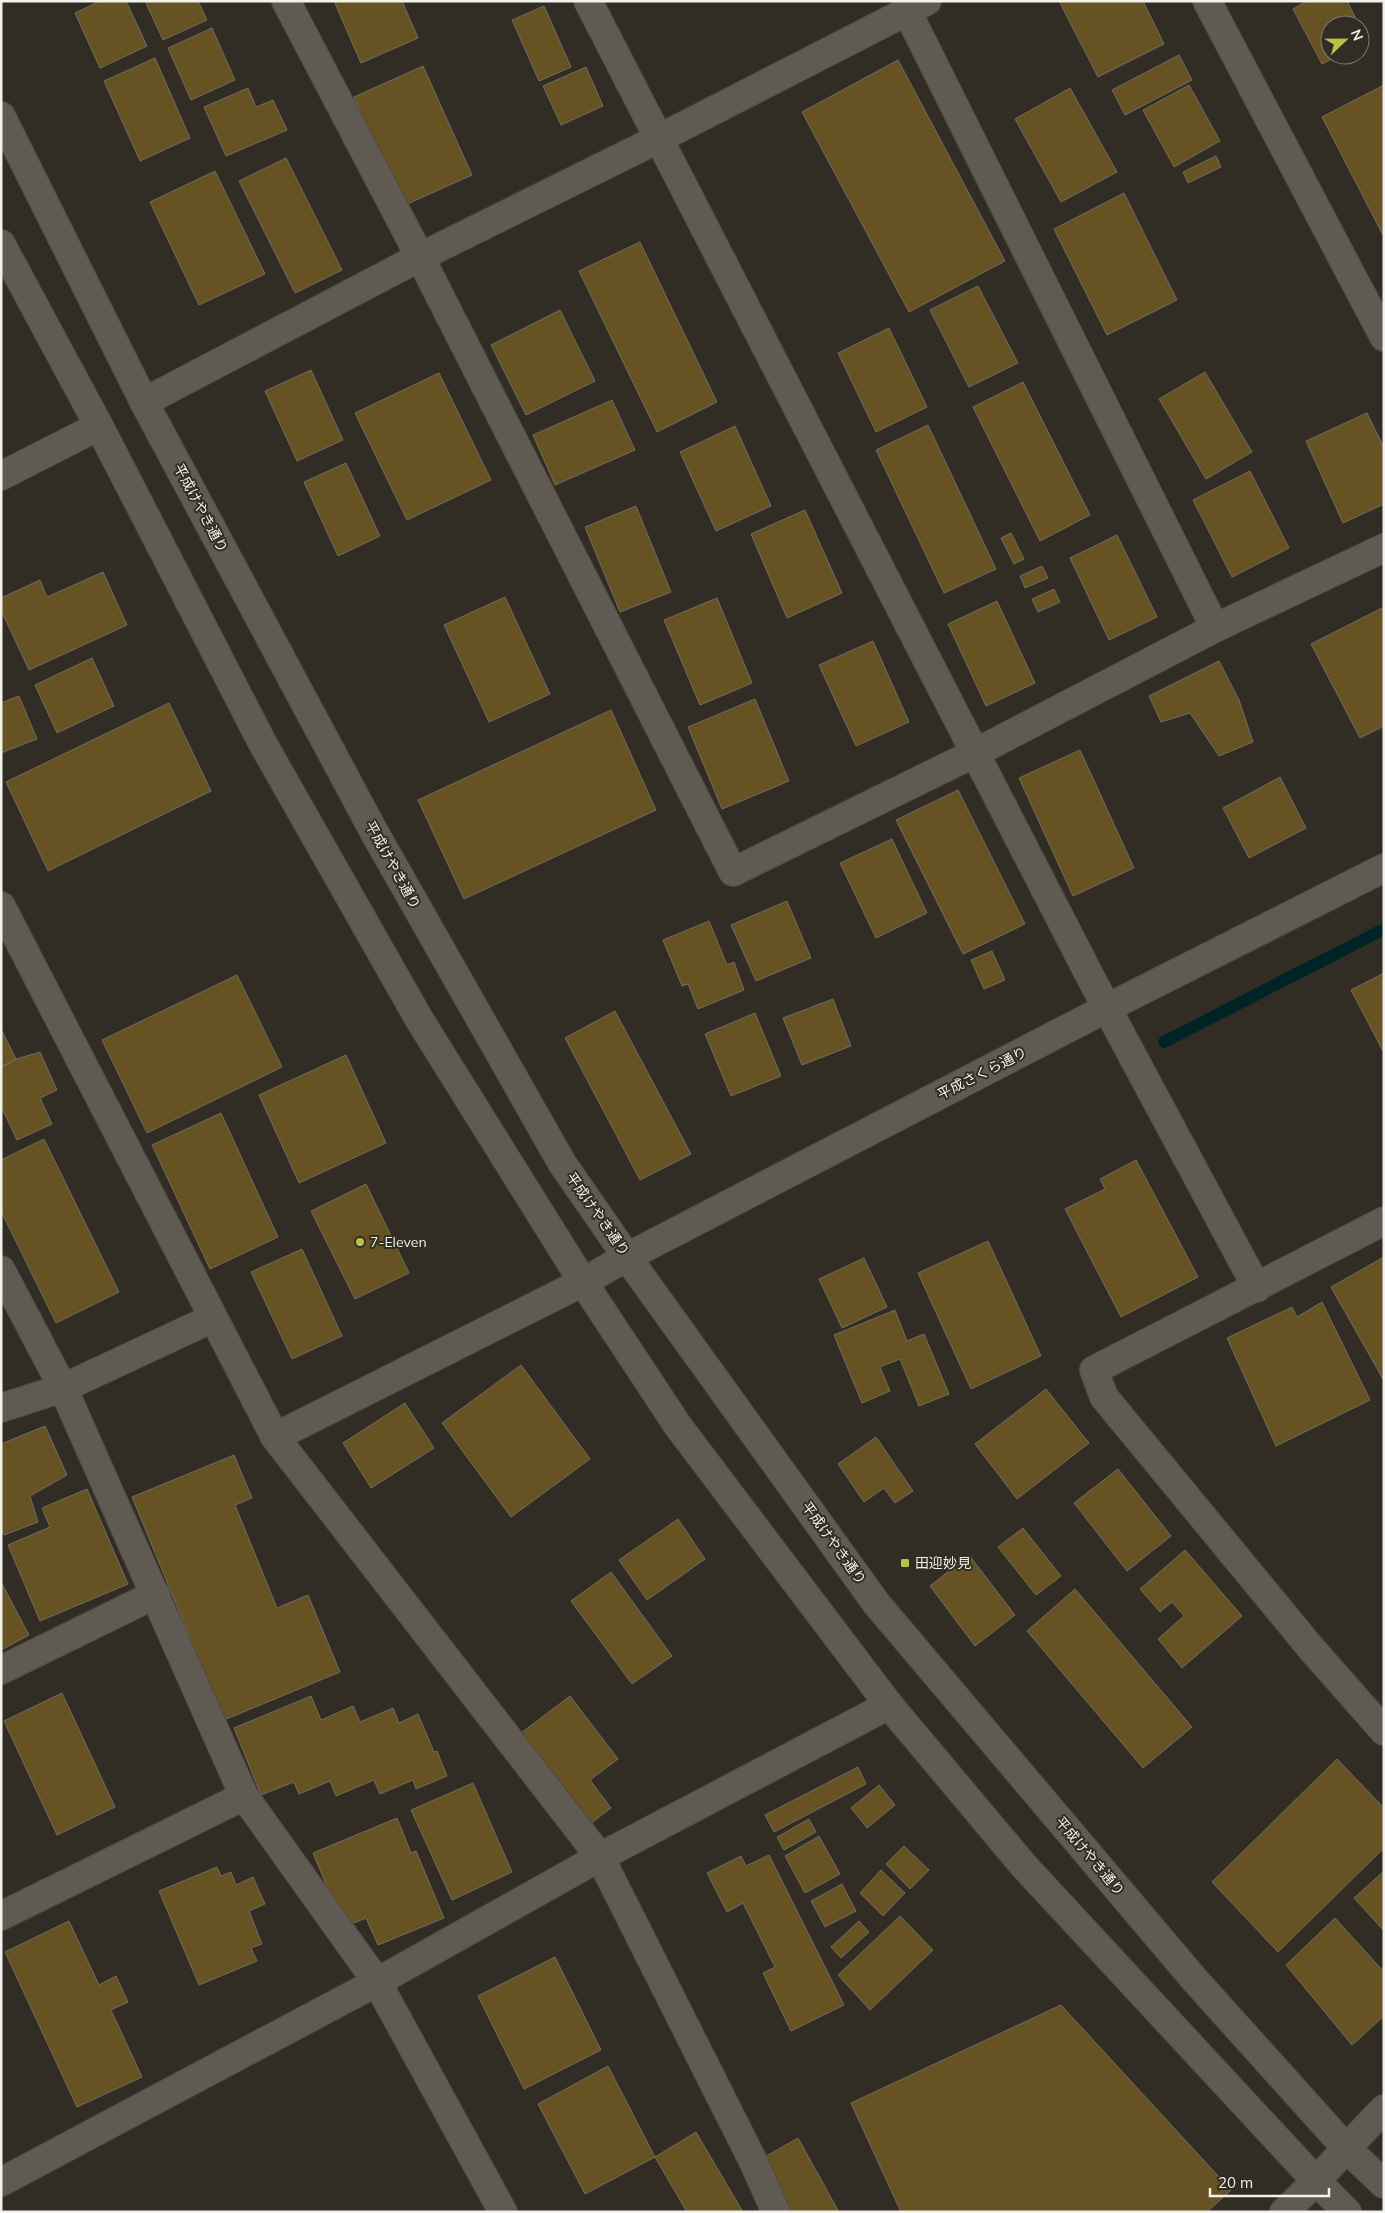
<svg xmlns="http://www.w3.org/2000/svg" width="1385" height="2213" viewBox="0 0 1385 2213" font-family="Mulish,'Noto Sans JP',sans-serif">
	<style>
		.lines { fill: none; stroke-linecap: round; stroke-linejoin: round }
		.stream { stroke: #002326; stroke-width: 12 }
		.building { fill: #665223; stroke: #726d63 }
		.street-casing { stroke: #4d4a42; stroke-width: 30 }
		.secondary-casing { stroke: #4d4a42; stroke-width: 30 }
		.street { stroke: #605b52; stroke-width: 28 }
		.secondary { stroke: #605b52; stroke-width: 28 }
		.poi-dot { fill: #b9c046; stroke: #312d24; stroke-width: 2 }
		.labels { text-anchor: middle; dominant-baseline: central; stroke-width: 4; stroke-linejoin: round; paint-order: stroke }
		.street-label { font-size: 14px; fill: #f3f1eb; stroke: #312d24 }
		.poi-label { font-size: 14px; fill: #f3f1eb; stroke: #312d24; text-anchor: start }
	</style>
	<rect width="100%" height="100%" fill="#312d24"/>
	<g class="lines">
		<path class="stream" d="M1164,1042l220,-113"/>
	</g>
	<path class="building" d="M100,1h26l21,45 -47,22 -25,-55z
		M145,1h53l9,19 -44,20z
		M334,1h68l16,37 -57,25z
		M1059,1h84l21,43 -66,33z
		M1307,1h40l12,24h-29v30h10l-18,9 -29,-55z
		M544,6l27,61 -32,14 -27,-61z
		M1360,27l7,14 -7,3z
		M212,28l23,52 -44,20 -23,-52z
		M1179,55l13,25 -67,35 -13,-25z
		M155,58l35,80 -50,23 -36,-80z
		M898,60l107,201 -96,51 -107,-200z
		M423,66l49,109 -69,31 -49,-109z
		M586,67l17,39 -42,19 -18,-39z
		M1189,85l31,56 -46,26 -31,-57z
		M1384,85v152l-62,-120z
		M248,88l8,19 17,-7 14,30 -61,26 -22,-49z
		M1070,88l47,84 -56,30 -46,-83z
		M1216,156l5,11 -33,16 -5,-11z
		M286,158l56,112 -47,23 -56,-112z
		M215,171l50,103 -66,31 -49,-103z
		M1124,193l53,107 -70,35 -53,-106z
		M640,242l77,160 -60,30 -78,-161z
		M978,286l40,77 -49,24 -39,-77z
		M560,310l35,71 -69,34 -35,-70z
		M889,328l38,79 -51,25 -38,-79z
		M311,370l32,70 -46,21 -32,-70z
		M1205,372l47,80 -46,27 -47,-80z
		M439,373l52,107 -84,40 -52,-107z
		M1023,382l67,133 -50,26 -67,-134z
		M612,400l23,50 -80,35 -22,-50z
		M1367,413l17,35v56l-41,19 -37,-82z
		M928,425l68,144 -52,24 -68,-143z
		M735,426l36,80 -55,25 -36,-79z
		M346,463l34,73 -42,20 -34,-74z
		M1250,471l39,77 -57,29 -39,-77z
		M636,506l35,86 -51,20 -35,-85z
		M805,510l37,83 -55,25 -36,-84z
		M1011,533l13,26 -10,5 -13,-26z
		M1117,535l40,82 -48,23 -39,-82z
		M1042,566l6,12 -23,10 -5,-12z
		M103,572l24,53 -98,45 -28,-60v-12l39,-18 7,17z
		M1054,589l6,13 -22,10 -6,-13z
		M505,597l45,97 -61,28 -45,-97z
		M717,598l35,85 -52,22 -36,-85z
		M997,601l38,82 -49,23 -38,-82z
		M1384,607v119l-24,12 -49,-94z
		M873,641l36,81 -53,24 -37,-81z
		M92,658l22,48 -57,27 -22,-48z
		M1219,661l20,39 14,42 -34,14 -29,-43 -29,9 -12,-26z
		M19,696l18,43 -36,14v-50z
		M755,699l34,82 -67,28 -34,-82z
		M169,703l42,88 -163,80 -42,-89z
		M611,710l45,100 -192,89 -46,-99z
		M1080,750l54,118 -61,28 -54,-118z
		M1280,777l26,51 -57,30 -26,-50z
		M958,790l67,134 -62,30 -67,-134z
		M892,839l35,74 -51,25 -36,-75z
		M787,901l24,57 -55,23 -25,-56z
		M709,921l18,44 7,-3 10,28 -46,19 -10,-25 -6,2 -19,-46z
		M992,951l13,29 -21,9 -13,-29z
		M1384,973v80l-33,-63z
		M237,975l45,92 -135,66 -45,-93z
		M833,999l18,47 -49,19 -19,-47z
		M615,1011l76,143 -51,26 -75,-142z
		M755,1013l26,63 -50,20 -26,-62z
		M1,1029l15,30 -15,8z
		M40,1052l17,38 -17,8 12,26 -35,16 -16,-34v-38l15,-9z
		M346,1055l40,88 -87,40 -40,-88z
		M221,1113l57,124 -68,32 -58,-124z
		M44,1139l75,153 -63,31 -55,-112v-51z
		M1136,1160l62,117 -77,40 -56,-108 40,-20 -5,-10z
		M366,1184l43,89 -54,26 -44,-88z
		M988,1241l53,115 -70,33 -53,-116z
		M302,1249l40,87 -50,23 -41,-87z
		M1384,1257v124l-53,-94z
		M864,1258l23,49 -45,21 -23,-49z
		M1322,1302l48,98 -94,46 -49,-108 65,-31 5,10z
		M895,1310l12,31 17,-7 25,60 -30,12 -19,-47 -20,8 10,24 -28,12 -28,-68z
		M521,1365l69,94 -79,58 -69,-94z
		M1046,1389l43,54 -72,56 -42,-55z
		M405,1403l29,45 -63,40 -28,-45z
		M45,1426l22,49 -37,21 8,26 -34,13 -3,-5v-86z
		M876,1437l37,54 -18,12 -11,-15 -20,14 -26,-38z
		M234,1455l18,43 -17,7 42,103 31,-13 32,77 -116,48 -92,-223z
		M1118,1469l53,67 -44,35 -53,-68z
		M87,1489l41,95 -88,37 -32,-76 42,-18 -8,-19z
		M678,1519l27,40 -58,41 -28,-40z
		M1023,1528l38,48 -25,19 -38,-48z
		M1185,1550l57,66 -60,52 -24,-29 26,-23 -12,-14 -12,10 -20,-23z
		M969,1555l46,60 -40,31 -45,-60z
		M611,1572l61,84 -40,28 -61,-83z
		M1,1582l28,53 -28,15z
		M1075,1589l117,138 -49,41 -116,-137z
		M62,1693l53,114 -58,28 -53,-114z
		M311,1696l10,24 32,-14 7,16 33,-14 6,15 19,-9 16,38 3,-1 10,25 -31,13 -3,-9 -33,14 -6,-14 -38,16 -6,-15 -31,13 -5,-12 -33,13 -27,-67z
		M570,1696l48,63 -28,21 21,28 -21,16 -69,-91z
		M1337,1759l47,49v40l-106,104 -66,-70z
		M858,1767l8,17 -92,48 -9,-17z
		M473,1783l39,89 -60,28 -41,-90z
		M879,1785l16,20 -28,23 -16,-20z
		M397,1818l14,35 5,-2 28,67 -66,27 -12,-27 -22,9 -31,-74z
		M809,1819l7,13 -32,18 -7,-13z
		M819,1836l21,38 -35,19 -20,-37z
		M904,1846l25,24 -19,19 -24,-25z
		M769,1855l75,150 -53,26 -28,-58 12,-6 -32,-64 -16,9 -20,-39 34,-17 5,10z
		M217,1867l4,9 10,-4 5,13 17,-8 12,27 -16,7 13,33 -11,4 6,13 -58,24 -40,-94z
		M881,1870l24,23 -22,23 -23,-23z
		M1384,1871v60l-30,-33z
		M842,1884l14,27 -31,16 -14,-26z
		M900,1916l33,34 -63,60 -32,-35z
		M1335,1918l49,54v44l-32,29 -66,-80z
		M69,1921l30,64 17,-9 12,26 -17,8 31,67 -65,30 -72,-155z
		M859,1921l10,11 -28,26 -10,-11z
		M555,1957l46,93 -77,39 -46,-93z
		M1061,2005l170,185 -24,22h-306l-50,-109z
		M608,2066l47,91 -70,37 -47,-90z
		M696,2132l47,80h-56l-32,-55z
		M798,2138l41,74h-57l-28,-49z"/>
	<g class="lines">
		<defs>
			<path id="street" d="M286,1l134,256 313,615 242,-119 240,-125 169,-80
				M588,1l506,983 163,304
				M1207,1l177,336
				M907,11l308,617
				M144,402l276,-145 240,-119 267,-137
				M1,476l98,-50
				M1,906l274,531 325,420 154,306 22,49
				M1384,1221l-290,149 10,27 206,250 74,84
				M1,1270l62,118 181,408 133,186 126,230
				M1,1408l62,-20 150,-70
				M275,1437l308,-155
				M1,1670l155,-76
				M1,1916l243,-120
				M1,2182l376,-200 223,-125 289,-152
				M1284,2212c36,-33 66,-69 100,-103"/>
			<path id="secondary" d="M1,116l143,286 229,428 189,333 65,94 249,346 318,376 152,169 38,36
				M1,244l98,182 164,318 156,275 164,263 95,144 211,279 135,161 293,316 30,30
				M583,1282l44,-25 480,-249 277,-140"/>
		</defs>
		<use href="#street" class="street-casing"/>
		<use href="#secondary" class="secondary-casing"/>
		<use href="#street" class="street"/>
		<use href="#secondary" class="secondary"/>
	</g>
	<g class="poi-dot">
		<circle cx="360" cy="1242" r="5"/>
		<rect x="900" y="1558" width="10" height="10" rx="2.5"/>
	</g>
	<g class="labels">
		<g class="street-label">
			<text transform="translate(201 508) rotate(62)">平成けやき通り</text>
			<text transform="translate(393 865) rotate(61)">平成けやき通り</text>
			<text transform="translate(982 1073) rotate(-27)">平成さくら通り</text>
			<text transform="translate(598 1214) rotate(55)">平成けやき通り</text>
			<text transform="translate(834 1543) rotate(54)">平成けやき通り</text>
			<text transform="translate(1090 1856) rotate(50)">平成けやき通り</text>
		</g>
		<g class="poi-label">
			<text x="370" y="1242">7-Eleven</text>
			<text x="915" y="1563">田迎妙見</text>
		</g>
	</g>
	<rect width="1385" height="2213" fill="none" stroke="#f3f1eb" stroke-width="5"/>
	<g transform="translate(1345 40) rotate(68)"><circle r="24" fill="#312d24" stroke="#7f7b74"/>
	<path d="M0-4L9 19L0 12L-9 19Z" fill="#b9c046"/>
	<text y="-8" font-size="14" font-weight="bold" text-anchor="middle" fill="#f3f1eb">N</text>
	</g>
	<path d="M1210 2188v8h119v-8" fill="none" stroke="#f3f1eb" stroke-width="2.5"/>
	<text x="1218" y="2188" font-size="15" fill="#f3f1eb" stroke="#312d24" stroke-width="4" paint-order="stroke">20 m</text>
</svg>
